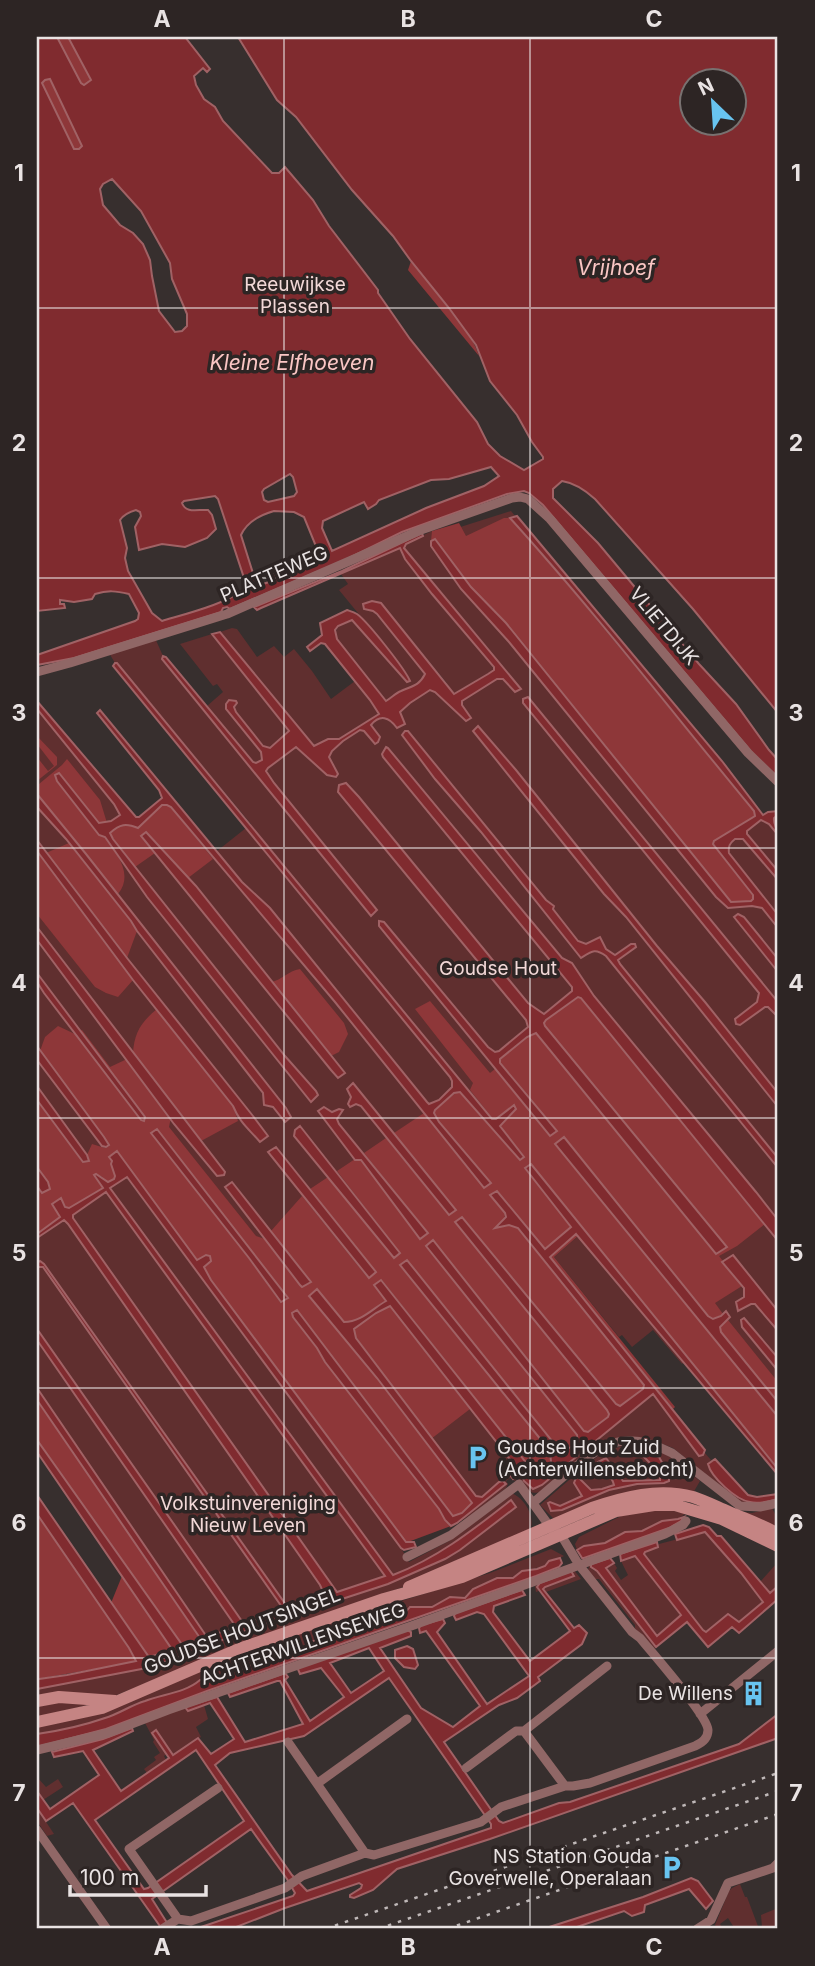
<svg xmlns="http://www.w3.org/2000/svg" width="815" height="1966" viewBox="0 0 815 1966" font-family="Inter,sans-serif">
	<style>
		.green { fill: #602f2f; fill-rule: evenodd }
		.forest { fill: #8e3739; fill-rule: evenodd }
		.water { fill: #802b2f; stroke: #a06265; stroke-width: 2; fill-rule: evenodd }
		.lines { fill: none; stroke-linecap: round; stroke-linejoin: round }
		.minor { stroke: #906766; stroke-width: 9 }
		.secondary { stroke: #c58483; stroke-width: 12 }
		.rail { stroke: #bfb8b8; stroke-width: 2.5; stroke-dasharray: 3.5 7; stroke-linecap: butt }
		.grid { fill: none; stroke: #e9e3e3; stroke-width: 2; stroke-opacity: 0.55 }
		.labels { text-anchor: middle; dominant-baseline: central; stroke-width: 7; stroke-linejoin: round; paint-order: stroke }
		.park-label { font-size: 19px; fill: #f2d8d7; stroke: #2d2524 }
		.street-label { font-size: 19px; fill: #e9e3e3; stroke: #2d2524 }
		.poi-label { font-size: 19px; fill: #e9e3e3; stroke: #2d2524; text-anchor: end }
		.water-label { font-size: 21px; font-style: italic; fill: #fac6c4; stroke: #2d2524 }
		.neatline { fill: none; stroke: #e9e3e3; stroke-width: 2.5 }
		.grid-label { font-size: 23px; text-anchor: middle; font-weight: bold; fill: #e9e3e3 }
	</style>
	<rect width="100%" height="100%" fill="#372f2e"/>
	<path class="green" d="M511,511l250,306 17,-2v655l-201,-241 -32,26 109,136 -136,83 4,2 2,5 13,7 5,-3 111,-91 46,61h4l1,-3 7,8 -3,4c4,17 27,33 44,39l-5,2 -9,-5 -65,-52 -18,-7 -19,-3h-16l-81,54c-11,4 -14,-7 -21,-14l-3,3 -5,-3 -4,3 2,3 -2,4 -26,21 -30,19 -1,-1 8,-4 -6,-1 -50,20 -272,-370 -92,60v-526l97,117 34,-26 49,54 34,-27 -134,-161h-2l-6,-10 46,-15 8,18 -1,4 94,108 43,-26 15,14 118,-74 21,18 47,-31 -98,-118 3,8 60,74 25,29 4,8 -41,24 -7,-12 -65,-79 -8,8 30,34 22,29c-6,12 -13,12 -24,17 -5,2 -10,7 -14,11l-50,-63c-4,-13 4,-14 14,-19l43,37 -55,-67 9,-6 -7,-10 91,-43v5z
		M232,628l5,1 20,28 17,-11 10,11 10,-8 18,22 19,28 24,-18 15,19 9,14 -40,25h-11l-14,7 -94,-114z
		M212,634l77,98 -19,16 -7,-2 -27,-34 -6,-12 -4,4v5l35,43 1,5 -3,6 -6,-1 -46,-56 16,-14 -6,-8 -4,2 -33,-42z
		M126,1177l275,371 8,14 40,-21 62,-48c13,4 25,24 19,37l-124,56 -136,47 -156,63 -77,1v-8l115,-22 104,-40 132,-43 57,-25 66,-47v-11c-29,22 -90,73 -125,75l-178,61 -171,-249v-150l70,-46 2,-4z
		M578,1236l106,126 -2,2 -29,-34 -21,17 -10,-12 -3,2 -65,-80z
		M625,1445c37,0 48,14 75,36l-7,12 -139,26 -14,-14 50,-43 16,-11zM643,1456l26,25 -5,2 -27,1 -28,6 -54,21h-4l-3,-8h7l4,3 24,-11 -9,-12 5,-5 12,12 11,-1 13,-4 -5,-9 -9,-9 15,6 7,8 37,-1v-7z
		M772,1508l4,8h2v16l-35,-20 9,1z
		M665,1510l18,2 2,2 -7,5 -17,2 -19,10 -12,1 -25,11 -21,3 -7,4 -2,-6 4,-7 46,-23 11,-3z
		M705,1532l36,41 22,29 -24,20 -11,-8 -22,18 -3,-2 -59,-76 15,-10z
		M551,1549l13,7 -4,2 -11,3 -4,5 -23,5 -9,7h-16l-24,11 -8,9 -15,-1 -18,10 -23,1c-8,13 -32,21 -46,15l-20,11 -20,6 -11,1 -5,2 -4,7 -7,3 -15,2 -7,4 -15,1 -19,11 -6,-2 -18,10 -16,1c-15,13 -37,14 -55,21 -14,4 -26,13 -40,17 -20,7 -47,13 -68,16v-8l244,-87 209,-66z
		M635,1555l46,61 -24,20 -51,-69 8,-4 3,5 -2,3 6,9 7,-5 -7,-14z
		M590,1562l3,8 4,1 59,76 -3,2 -18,-20v-4l-36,-46h-4l-7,-9z
		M778,1562v24l-7,8 -11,-12z
		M573,1569l8,10 -35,13 -3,-3 31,-13 -3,-4 -34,15 2,4 -3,1 -1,-6z
		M57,1701l39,2 -59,14v-12z
		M204,1705l4,14 -12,8 5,10 -28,18 -17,-24 -3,2 14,21 -3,2 2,4 -19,13 -3,-4 12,-9 -2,-3 6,-4 -7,-11 1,-2 -9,-17 40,-16 3,4z
		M37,1777l9,10 12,-8 5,8 -20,13 -6,-9z
		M37,1808l17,26 -7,2 -10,-15z
		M740,1884l5,13h2l12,32 3,-2 -1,-12 17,-7v19l-3,2h-40l-7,-11 -8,6 3,5h-5l-3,-4 14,-34 3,-3z"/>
	<path class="forest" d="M57,37h11l23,44 -7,4 -3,-2z
		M45,79h5l32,67 -3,3h-5l-32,-66z
		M411,261c17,20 62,71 68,95l-71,-86z
		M504,518h6l35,39 209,254 1,5 -41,25 39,55v4l-2,1 -20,1 -225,-279 -35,-36 -36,-47 -4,1 1,-10 27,-8 7,13z
		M37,736l20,21v8l-20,16v-24l11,14 6,-5 -17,-22z
		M67,759l33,41 7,23h-8l-40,-49h-3l43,61 5,1c13,18 30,38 14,58l-81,-100 2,-10 23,-19z
		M162,805h6l3,2 42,52 -25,19 -42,-46 -5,4 14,17 -20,14 -12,-13 -13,-21c10,-9 16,-10 28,-5z
		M69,843l62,78 6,10 -10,27 -81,-105z
		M37,851l96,129 -15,17 -12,-4 -11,-6 -58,-73z
		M300,969l44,54 4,11 -9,18 -8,4 -60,-74c11,-2 17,-11 29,-13z
		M578,997l3,1 184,226 -28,22 -18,10 23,30 -27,17 8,11 -10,5 -5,-3 -144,-178 -8,6 222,273v52l-247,-305 -6,5 47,58 -27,22 -54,-54 14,18 -1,7 -5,3 5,4 5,-2 9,3 126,157 -1,3 -23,18 -4,-2 -109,-131 -51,-51 151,188 2,5 -1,2 -20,15 -4,-1 -3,-5 -4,9v6l-14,11 -3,-1 -160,-185 151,185v11l-6,8 -9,3 -4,-3 -150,-190 4,21c-14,8 -24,21 -42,21l-27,-33 -8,7 68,82 95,126 -10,9 -9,3 -156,-206 -4,7 24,31 8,14 114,147 6,11 6,6 -43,16h-2l-195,-262 -7,-13 4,-3 -3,-9 -8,5 -80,-109 -6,13 4,13 -4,5h-3l-7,-6 -7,-1 10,13 -35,20 -3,-1 -5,-9 -9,6 9,13 -24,17v-48l11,-4 -11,-15v-67l46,62 6,-3 -2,-4 5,-11 13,4 4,-2 -5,-9 -64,-86 5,-14 13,-11 19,9 64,85h3l1,-3 -65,-86 2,-1 28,37 17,-8 44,58 -2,10 87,109 9,3 37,48 8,-5 -39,-51 31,-35 65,81 8,-5 -65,-83 18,-12 66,81 6,-5 -63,-82 18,-12 6,1 60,78 6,-6 -63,-79 22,-15 63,77 7,-5 -62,-77 30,-20 60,75 -50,-75 1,-3 23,-19 66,66 -24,-31c3,-6 11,-11 16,-18l-3,-3 -17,14h-3l-23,-29 3,-7 -58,-74 15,-8 60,72 5,-4 24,27 10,16 28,19 -57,-69v-3l27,-22 9,-5 181,222 9,-7 -181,-221 -1,-3 3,-4zM157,1129l130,169v1l-7,3z
		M157,1009l76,97 5,15 -37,20 -68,-87c1,-21 8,-32 24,-45z
		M576,1233l2,3 -24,21 121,150 -2,2 -123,-152z
		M390,1306l80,103 -39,30 -77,-105v-5c11,-9 23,-17 36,-23z
		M728,1320l50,62v20l-57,-70 -2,-5z
		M37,1400l160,234 2,6 -16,5 -2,-2 -144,-203z
		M37,1514l92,134 7,13 -1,1 -98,17z
		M122,1576l47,68 2,7 -22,6 -38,-54z"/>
	<path class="water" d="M37,37h20l24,46 3,2 7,-5 -23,-43h117l25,32 -3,3 -4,-4 -9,8 2,9 8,14 11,8 8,14 49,52h7l6,-6 28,33 16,26 49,64v3l32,46 67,83 11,22 12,12 24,14 19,-11v-2l-11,-15 -15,-27 -27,-34 -14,-36 -27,-37 -38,-47 -18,-25 -41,-46 -56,-73 -19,-17 -39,-63h540v676l-85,-104 -98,-110c-10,-9 -20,-16 -33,-18l-9,8v9l45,45 101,121 37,40 33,46 9,10v18l-19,-17 -216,-256 -14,-12 -5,-2 -17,3 -105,38 -57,28 -115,49 -3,-2 -4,1 -2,4 -147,46 -37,7v-10l98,-34 3,-2 1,-6 -10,-19c-13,-3 -21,-4 -34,0l-3,5 -18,3 -14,-2v4h4l1,4 -28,3zM50,79l32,67 -3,3h-5l-32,-66 3,-3zM692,80h42v42h-42zM112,179l29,32 29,52 2,16 15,35v12l-5,5 -7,1 -16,-21 -7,-35 -2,-16 -7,-16 -10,-11 -13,-8 -17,-20 -3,-16 3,-5zM491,467l8,9 -15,10 -58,22 -94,43 -10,-23 1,-7 41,-19 4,7 8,-5 3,-4 52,-20 18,-1zM290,474l3,3 4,15 -3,4 -26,6 -4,-2 -2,-8 2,-3zM215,496l3,3 28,85v4c-17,15 -61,26 -84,33l-10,-8 -24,-42 -3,-13 2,-10 -7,-28c4,-6 9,-8 16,-10l4,2 1,4 -6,11 4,23 23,-6 23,3 22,-9 9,-9 -4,-14 -4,-5c-10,-1 -22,4 -26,-7l2,-2zM274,511l20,1 10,5 16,39c-5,9 -31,20 -41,25l-4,-7 -5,1 2,6 -15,5 -16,-51c6,-13 19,-20 33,-24z
		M517,516l205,245 41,54 5,-3 10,-1v4l-4,3c-1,7 4,10 4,17l-9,-11 -8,-4 -14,11v3l31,37v9l-35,-41h-8c-5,4 -7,7 -6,14l49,62v13l-16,-20 -10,-2 -24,2 -12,-11 -207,-255 -48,-53 -30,-43v-5l4,-2 36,48 35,36 225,279 20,-1 2,-2v-4l-40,-51 1,-3 41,-25 -1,-5c-81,-98 -159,-199 -244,-293z
		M422,533l1,3 -17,8 -2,4 117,141 -6,3 -12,-13h-6l-35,22v4l9,13 -5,3 -31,-29 -5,-2 -20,13 -10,9 5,12 -8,4c-8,-11 -17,-14 -26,-3l9,12 -2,5 -3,2 -11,-13 -4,-1 -17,11 -11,10 -3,6 9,17 -2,3 -9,-2 -31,-28 -28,21 -2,3 8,12 103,127 -6,6 -209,-257 1,-3 3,1 87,105 3,1 6,-3 -1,-8 -35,-43v-5l3,-4 7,1 1,2 -3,4 2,5 27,34 7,2 19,-17 -77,-97 8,-2 94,114 14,-7h11l40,-25 -9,-14 -45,-56 -4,-1 -11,8 -3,-4 15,-12 -2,-12 27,-13c3,1 7,2 10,4 11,8 48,55 53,67l-3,1 -55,-62 -14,6 -3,4 2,9 49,62c5,-3 10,-8 15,-10 11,-5 18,-5 24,-17l-48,-60 -4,-3 -9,-2 -1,-5 9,-3 9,2 73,91 34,-20 6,-4v-3l-62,-73 -27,-35 -5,-11 -139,60 -4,2 -3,-3 88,-36z
		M115,663h2l375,456h4l18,-14 2,4 -16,17 24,31 -4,3 -60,-68 -6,1 -19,17 -1,3 5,9 52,61 -7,5 -149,-186 -164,-195 -4,-2h-5l-24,23c-12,-5 -18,-4 -28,5l3,6 172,217 31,35 2,4 -7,7 -164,-205 -42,-60 -6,-2 -42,-54 -2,-6 4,-2 40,50 12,-2 9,-6 -6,-11 -77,-95v-8l99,116h3l23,-19 -3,-8 -62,-77 3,-3 142,172 28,26 157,194 2,2 10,-4 13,-13v-6l-2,-4 -337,-411z
		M528,697l250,305v15l-10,-10h-3l-25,18 -4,-1 -1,-5 22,-17 2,-9 -236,-290v-4z
		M478,726l38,44 141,176 48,56 73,91v14l-152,-190 -22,-23 -131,-163z
		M405,731h3l138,169 8,6 -1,3 25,32 8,3 14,-7 6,12 9,6 16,-11h4l1,3 -18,13 2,4 158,194v10l-172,-212c-11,-8 -14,-5 -25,2l-100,-126 -46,-53 -33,-44z
		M386,747l2,1 174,210 10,5 22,33 162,196 22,28v21l-197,-243 -3,-1 -32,23 -2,3 1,3 182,221 -11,7 -180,-221 -9,4 -27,22v4l57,68 -7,5 -171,-210v-5l5,1 104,125 7,5 4,-1 29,-24 -2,-7 -188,-228 1,-7 7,-2 13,14 169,206 16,11 28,-23v-4l-189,-230 -1,-3z
		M37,794l49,60 200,254 5,9 -6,5 -12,-15 -9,-2 -1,-12 -126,-162 -6,-10 -65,-82 -29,-32z
		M146,832l50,54 149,187 -7,5 -7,-8 -190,-234z
		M37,840l90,118 126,158 15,20 -8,6c-12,-14 -20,-19 -27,-36l-100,-126 -96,-129z
		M738,914l6,3 34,42v13l-44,-55z
		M37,927l188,245 -1,3 -7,1 -43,-52 -137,-184z
		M37,973l108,144 -1,4 -3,-1 -97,-127 -7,-11z
		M37,1046l67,91 5,8 -3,2 -4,-1 -65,-86z
		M353,1083l103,127 -7,5 -88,-109 -5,-2 -6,3 -2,-3 3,-7 -4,-8z
		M37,1086l50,69 2,6 -6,1 -46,-62z
		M324,1107l8,5 7,-3 4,1 -6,9 2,5 89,109 -8,6 -59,-79h-6l-37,-49z
		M300,1126l100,127 -6,5 -100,-122 1,-6z
		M157,1129l131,169 -7,4 -32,-44 -98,-125z
		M564,1137l144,179 5,3 8,-3 5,-5 4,6 -10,10 1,5 57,70v15l-223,-273z
		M276,1147l100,125 -7,6 -101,-126z
		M117,1151l80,109 9,-5 4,1 1,5 -7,6 7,13 195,262h8l2,5 -12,3 -3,-2 -274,-371 -17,11 283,387c45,-17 81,-46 118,-75l5,7 -56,43 -15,9 -57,25 -132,43 -104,40 -115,22v-10h2l28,-4 69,-14 -7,-13 -92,-134v-19l112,162 21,-6 1,-3 -134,-196v-12l144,203 2,2 16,-5 1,-2 -163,-238v-12l170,249 29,-10 -199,-287v-11l207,295 40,-14 -241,-343h-6v-4l3,-2 4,3 245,345 36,-13 -5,-11 -252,-361 -4,-4 -27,18v-4l23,-17 -8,-13 9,-6 4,9 4,1 34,-20 -9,-13 2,-1 12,8 6,-3 1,-3 -4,-12 1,-3 -3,-4zM106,1192l279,384 -48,16 -264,-374v-3z
		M531,1164l247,305v6l-202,-241 -26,23 155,193 -2,5 -4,1 -46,-62 -111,91 -9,4 -9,-8 -2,-5 -4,-2 -5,5 -3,-4 6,-8 -126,-161 -14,7 -22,16 2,9 120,158 6,1 17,-15 4,-1 3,3 -49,39 -6,3 -6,-6 -6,-11 -114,-147 -8,-14 -24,-31 -1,-4 5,-3 156,206 9,-3 10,-10 -95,-125 -68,-82 8,-7 27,33c17,0 28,-13 42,-21l-12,-16 7,-5 151,190 4,3 9,-3 6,-8 -1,-11 -150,-186 7,-5 153,191 3,1c7,-5 16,-8 14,-17l-151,-189 7,-6 151,191 4,1 20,-15 1,-3 -2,-4 -152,-188 7,-5 154,187 4,2 23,-17 1,-4 -126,-157 -9,-3 -14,3 11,-11 -1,-4 -15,-18 7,-4 48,58 26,-22 -46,-59z
		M37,1167l11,15 2,7 -8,4 -5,-7z
		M232,1182l79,100 -9,5 -2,-2 -75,-98z
		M733,1255l45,56v20l-23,-27h-4l-13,7 -2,-9 8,-5v-9l-22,-26z
		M744,1318l34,40v13l-36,-44 -1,-7z
		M647,1452l12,5 10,18v6l-5,2 -27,1 -28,6 -47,20 -11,1 -3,-8 2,-1 10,4 22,-10 -8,-13 2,-5h3l12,12 11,-1 12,-4c-2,-10 -11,-15 -16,-23l8,-4 17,23 37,-1v-7l-17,-17v-3z
		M715,1459l33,36 9,2 21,-3v5c-7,2 -21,5 -28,3 -14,-2 -39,-25 -42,-38z
		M684,1517l-3,4 -12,7 -85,30h-2l-5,-8 7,-4 21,-3 20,-11 17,-1 20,-10 16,-2z
		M703,1525l6,2 8,9h4l49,57 8,-7v13l-39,34 -7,-6 -24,20 -21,-25 -31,25 -59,-76 -6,-4v-3l19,-6 4,5 -8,5 51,68 24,-21 -46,-59 -14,5 -1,-7 37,-12 1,5 -13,5 -1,2 59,76 3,2 22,-18 11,8 24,-20 -22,-29 -36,-41 -28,8 -2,-6z
		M560,1558l2,5 -3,4 -23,9 -329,115 -101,38 -69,18v-13c21,-3 48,-9 68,-16 14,-4 26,-13 40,-17 18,-7 40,-8 55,-21 12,-1 21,-1 29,-12l11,3 19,-11 15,-1 7,-4 15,-2 7,-3 4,-7 5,-2 11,-1 20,-6 20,-11c16,7 38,-4 47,-16h22l18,-10 15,1 8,-9 24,-11h16l9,-7 15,-2 8,-3 4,-5z
		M571,1571l3,5 -29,11 -2,2 31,39 5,-3 8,8 -5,11 -44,33 2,4 -23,17 -18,7 -55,37 55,79 4,2 56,-20 11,-1 169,-58 39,-30v24l-288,101 -93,30 -24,21 -19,8 -4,-1v-2l11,-7 1,-3 -3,-2 -74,25 -54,21h-36l98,-33 2,-3 -8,-14 -36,-50 -99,70 19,30h-9l-89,-126 -27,18 -9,-13v-17l13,18 49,-34 -16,-24 -29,6 -2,-5 51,-13 29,-11 1,3 -40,19 28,41 48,-33 -17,-25 4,-3 17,25 25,-17 13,16 23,-15 -24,-36 -22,8 -3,-4 32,-10 28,45 58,-18 -23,-43h-3l-47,16 -2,-4 57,-20 3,4 -3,3 25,41 34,-24 -23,-29 -21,6 -3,-7 110,-37 4,2v4l-31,12 41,60 32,19 27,-21 -54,-75 -6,2 -1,-5 2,-3 22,-6 2,4 -8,9 50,72 42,-28 -45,-62 -7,-2 -21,8 -2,-4 1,-3 67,-23 3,5 -31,11 -1,6 37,49 40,-30 -33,-44 3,-4zM369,1648l15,23 -33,22 -21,-30zM389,1678l102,146v4l-184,63 -15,-16 -77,-110 15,-12 74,-17zM196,1750l48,71 -96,67 -4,1 -49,-69z
		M407,1646l6,3 5,16 -3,4 -11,-2 -9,-9v-8z
		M691,1878l7,3 15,20 -7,8 -17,-20 -44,16 -1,7 -12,4 -8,-5 -53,18h-28l100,-32z"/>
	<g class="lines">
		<path class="minor" d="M37,672l33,-9 157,-49 194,-84 91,-32 8,-1 8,2 22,20 198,234 30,29
			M533,1503c19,-16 58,-53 80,-60 20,-6 42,1 59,10l68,53 20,1 18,-4
			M700,1714l78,-63
			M524,1731l41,55
			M288,1742l77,111
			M37,1750l71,-17 60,-23 246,-85 251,-91 18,-9 3,-4
			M466,1768l50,-37h8l83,-65
			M318,1783l89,-64
			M37,1830l70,99
			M178,1919l-49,-70 89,-61
			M162,1929l16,-10 13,2 94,-33 17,-12 63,-23 9,2 107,-33 20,-15 64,-21h8l17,-3 105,-37c7,-3 13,-8 13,-16 -1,-15 -55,-76 -68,-92l-8,-6 -53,-67 -18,-30 -11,-8 -31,-43 -68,51 -44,22
			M697,1929l14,-9 17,-37 45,-15 5,-5"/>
		<path class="secondary" d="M409,1587l183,-79c33,-11 66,-20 101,-11 12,4 24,10 36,15 16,7 34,13 49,22
			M37,1701l22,-4 56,4
			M37,1722l65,-14 137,-59 145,-50 78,-22 154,-66 38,-6h21l47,14 56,27"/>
		<path class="rail" d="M325,1929l453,-156
			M378,1929l400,-138
			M447,1929l331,-115"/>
	</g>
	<path class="grid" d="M284,37v1892M530,37v1892M37,308h741M37,578h741M37,848h741M37,1118h741M37,1388h741M37,1658h741"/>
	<defs>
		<symbol id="parking-bare" viewBox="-9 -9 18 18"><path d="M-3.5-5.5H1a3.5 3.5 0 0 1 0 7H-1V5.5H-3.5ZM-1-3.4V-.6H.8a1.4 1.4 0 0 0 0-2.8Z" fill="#68c4f0" stroke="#2d2524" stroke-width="2.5" paint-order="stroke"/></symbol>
		<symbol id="building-bare" viewBox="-9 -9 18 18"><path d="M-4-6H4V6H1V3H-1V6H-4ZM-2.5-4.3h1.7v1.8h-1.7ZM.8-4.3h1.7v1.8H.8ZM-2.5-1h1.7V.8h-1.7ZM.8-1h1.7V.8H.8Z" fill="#68c4f0" stroke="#2d2524" stroke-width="2.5" paint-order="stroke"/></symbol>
	</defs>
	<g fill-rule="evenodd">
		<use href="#parking-bare" x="460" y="1440" width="35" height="35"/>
		<use href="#building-bare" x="736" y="1676" width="35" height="35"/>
		<use href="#parking-bare" x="654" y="1850" width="35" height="35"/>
	</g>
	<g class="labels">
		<g class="park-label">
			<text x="295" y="284">Reeuwijkse<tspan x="295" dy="22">Plassen</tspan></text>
			<text x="498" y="968">Goudse Hout</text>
			<text x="248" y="1503">Volkstuinvereniging<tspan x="248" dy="22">Nieuw Leven</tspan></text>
		</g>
		<g class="street-label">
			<text transform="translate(274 574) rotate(-23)">PLATTEWEG</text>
			<text transform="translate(664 626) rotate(50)">VLIETDIJK</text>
			<text transform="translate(242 1631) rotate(-21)">GOUDSE HOUTSINGEL</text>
			<text transform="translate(303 1644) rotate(-19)">ACHTERWILLENSEWEG</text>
		</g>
		<g class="poi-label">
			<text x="497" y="1447" text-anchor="start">Goudse Hout Zuid<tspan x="497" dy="22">(Achterwillensebocht)</tspan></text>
			<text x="733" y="1693">De Willens</text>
			<text x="652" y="1856">NS Station Gouda<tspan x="652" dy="22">Goverwelle, Operalaan</tspan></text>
		</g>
		<g class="water-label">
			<text x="616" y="267">Vrijhoef</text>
			<text x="292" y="362">Kleine Elfhoeven</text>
		</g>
	</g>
	<rect width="815" height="1966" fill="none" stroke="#2d2524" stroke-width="77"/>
	<g transform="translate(713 102) rotate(335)"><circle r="33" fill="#2d2524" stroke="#787170" stroke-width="2"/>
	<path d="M0-5L12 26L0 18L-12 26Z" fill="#68c4f0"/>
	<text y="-10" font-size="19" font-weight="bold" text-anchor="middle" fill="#e9e3e3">N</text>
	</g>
	<path d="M70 1885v10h136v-10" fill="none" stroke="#e9e3e3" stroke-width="3.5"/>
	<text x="80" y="1885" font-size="21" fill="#e9e3e3" stroke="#2d2524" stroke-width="5" paint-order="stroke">100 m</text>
	<rect x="38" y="38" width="738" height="1889" class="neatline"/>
	<g class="grid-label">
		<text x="162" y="27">A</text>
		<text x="408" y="27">B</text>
		<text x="654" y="27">C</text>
		<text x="19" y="181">1</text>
		<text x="796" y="181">1</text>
		<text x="19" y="451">2</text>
		<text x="796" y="451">2</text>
		<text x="19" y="721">3</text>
		<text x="796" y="721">3</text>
		<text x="19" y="991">4</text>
		<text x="796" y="991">4</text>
		<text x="19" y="1261">5</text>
		<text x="796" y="1261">5</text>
		<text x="19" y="1531">6</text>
		<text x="796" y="1531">6</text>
		<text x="19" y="1801">7</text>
		<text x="796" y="1801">7</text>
		<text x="162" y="1955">A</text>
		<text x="408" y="1955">B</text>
		<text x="654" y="1955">C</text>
	</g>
</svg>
